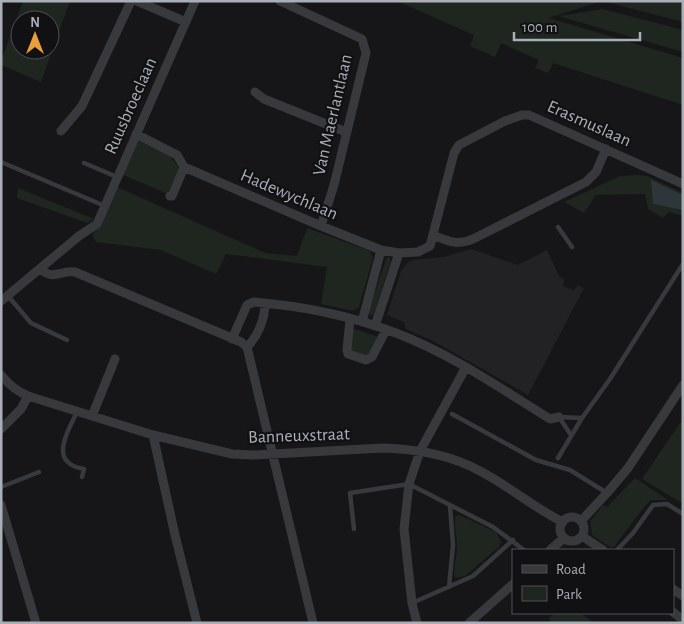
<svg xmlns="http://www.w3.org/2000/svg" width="684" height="624" viewBox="0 0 684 624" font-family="'Alegreya Sans',sans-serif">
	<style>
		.built { fill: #222225 }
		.green { fill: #1e261f; fill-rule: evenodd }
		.water { fill: #2d363b }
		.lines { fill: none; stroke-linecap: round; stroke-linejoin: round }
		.service { stroke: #37393d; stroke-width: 4.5 }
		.minor { stroke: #37393d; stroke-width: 9 }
		.labels { text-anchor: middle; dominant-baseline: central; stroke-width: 4.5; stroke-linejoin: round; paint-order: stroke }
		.street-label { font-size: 18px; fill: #a9aeb7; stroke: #111113 }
	</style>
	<rect width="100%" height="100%" fill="#161618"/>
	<path class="built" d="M471,249l47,16 29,-15 12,26 5,3 -1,7 11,4 4,-5 6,3 -56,107 -93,-53 -29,-13 -2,-7 -17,-7 14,-44 6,-8 6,-3 31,-3z"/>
	<path class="green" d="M23,1h47l-29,81 -40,-17v-4zM20,20h30v30h-30z
		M397,1h198l1,2 -47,15 134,40v47l-130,-42 -5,10 -13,-5 4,-8 -38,-17 -6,14 -25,-11 4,-11z
		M606,1h77v21l-77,-20z
		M603,9l80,21v22l-125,-36z
		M137,140l32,15 10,13 -11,26 -45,-19z
		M636,175l11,1 36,17v23l-14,-4 -6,6 -15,-9 -3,-15 -49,1 -12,18 -20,-11 56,-26z
		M117,187l148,66 32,3 10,-28 63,23 3,7 -14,49 -6,4 -32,-7 6,-37 -101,-13 -10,20 -55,-24 -65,-8 -4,-7 9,-10z
		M18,188l76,31 -7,4 -70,-25z
		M387,257l3,1 1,3 -17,53 -3,2 -3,-4z
		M351,328l28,9 -10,19 -18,-3z
		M680,423h3l-1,80 -40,-24z
		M635,478l33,22h-17l-7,7 -30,40h-4l-18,-12 -2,-13 13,-17 4,2z
		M459,515l37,17 5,10 -2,5 -34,29 -10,2c-3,-11 3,-22 2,-33 0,-10 -4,-20 -1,-29z
		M555,613h25l14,10h-43l-2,-5z"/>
	<path class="water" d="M651,180l32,15v15l-30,-6z"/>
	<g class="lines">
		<path class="service" d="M1,162l104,44
			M84,163l33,14
			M558,227l14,20
			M8,296l23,27 36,17
			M77,412c-6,13 -23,40 -8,51 4,4 10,5 15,6l-2,8
			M452,414l84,46 34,10 37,23
			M559,417l23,1 28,-39 73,-115
			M559,417l12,18
			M558,458l24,-40
			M1,487l38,-15
			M354,529l-4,-36 59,-9 84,43 31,23
			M617,550l16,-17 20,-28 14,-1 16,10
			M449,587l4,-42 -3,-39
			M412,603l61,-27 40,-36"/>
		<path class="minor" d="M137,1l49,21
			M280,1l82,38 4,14 -32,132 -13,41
			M255,92l9,7 82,33
			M61,131l21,-25 49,-105
			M136,134l41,21 7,12 137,59 60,24 18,3 19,-1 12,-6 24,-93 5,-8 46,-24 17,-6h7l154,69
			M170,196h2l12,-29
			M433,235c15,6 24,11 40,4l113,-57 10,-10 10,-23
			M40,269c15,12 19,1 35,3l166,70 6,5
			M1,301l78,-65 18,-12 98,-223
			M350,319l-3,31 1,4 18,6 6,-3 14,-27
			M362,322l19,-72
			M375,326l24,-73
			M232,339l15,-34 7,-3c48,4 97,14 142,31 55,21 104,55 154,86l9,-2
			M247,347l66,276
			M247,347c11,-11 18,-28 18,-44
			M1,375c8,10 15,16 27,21l125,39 79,19 21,1 130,-7c33,1 68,7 97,23 29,15 54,37 83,51
			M92,416l23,-57
			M1,429l20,-20 7,-13
			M153,435l22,100 22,88
			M1,505l35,118
			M560 529a12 12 0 1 1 24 0a12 12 0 1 1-24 0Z
			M581,521l26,-28 21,-25 55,-83
			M582,536l21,14
			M550,550l14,-12
			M673,589l10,7
			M673,612l10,8
			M417,623l-5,-20 -8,-74 5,-45 11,-33 46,-84
			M469,623l44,-39"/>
	</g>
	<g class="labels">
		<g class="street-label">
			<text transform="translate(131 106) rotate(-66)">Ruusbroeclaan</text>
			<text transform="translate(333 115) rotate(-77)">Van Maerlantlaan</text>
			<text transform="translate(589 124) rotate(24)">Erasmuslaan</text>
			<text transform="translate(289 195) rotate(23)">Hadewychlaan</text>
			<text transform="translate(299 436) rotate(-2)">Banneuxstraat</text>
		</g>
	</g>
	<rect width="684" height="624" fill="none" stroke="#a9aeb7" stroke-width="5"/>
	<rect x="512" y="549" width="162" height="65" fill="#111113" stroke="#4e5055"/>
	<rect x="522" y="565" width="25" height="8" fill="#37393d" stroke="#4e5055"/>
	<text x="556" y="574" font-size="15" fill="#a9aeb7">Road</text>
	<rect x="522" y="586" width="25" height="15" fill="#1e261f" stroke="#4e5055"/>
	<text x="556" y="599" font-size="15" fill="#a9aeb7">Park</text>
	<g transform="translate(35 35)"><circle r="24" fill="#111113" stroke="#4e5055"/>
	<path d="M0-4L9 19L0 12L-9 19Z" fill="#eb9f3b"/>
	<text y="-8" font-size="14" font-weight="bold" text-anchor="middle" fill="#a9aeb7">N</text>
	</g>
	<path d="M514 32v8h126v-8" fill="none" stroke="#a9aeb7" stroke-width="2.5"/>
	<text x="522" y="32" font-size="15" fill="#a9aeb7" stroke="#111113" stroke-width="4" paint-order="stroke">100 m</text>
</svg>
